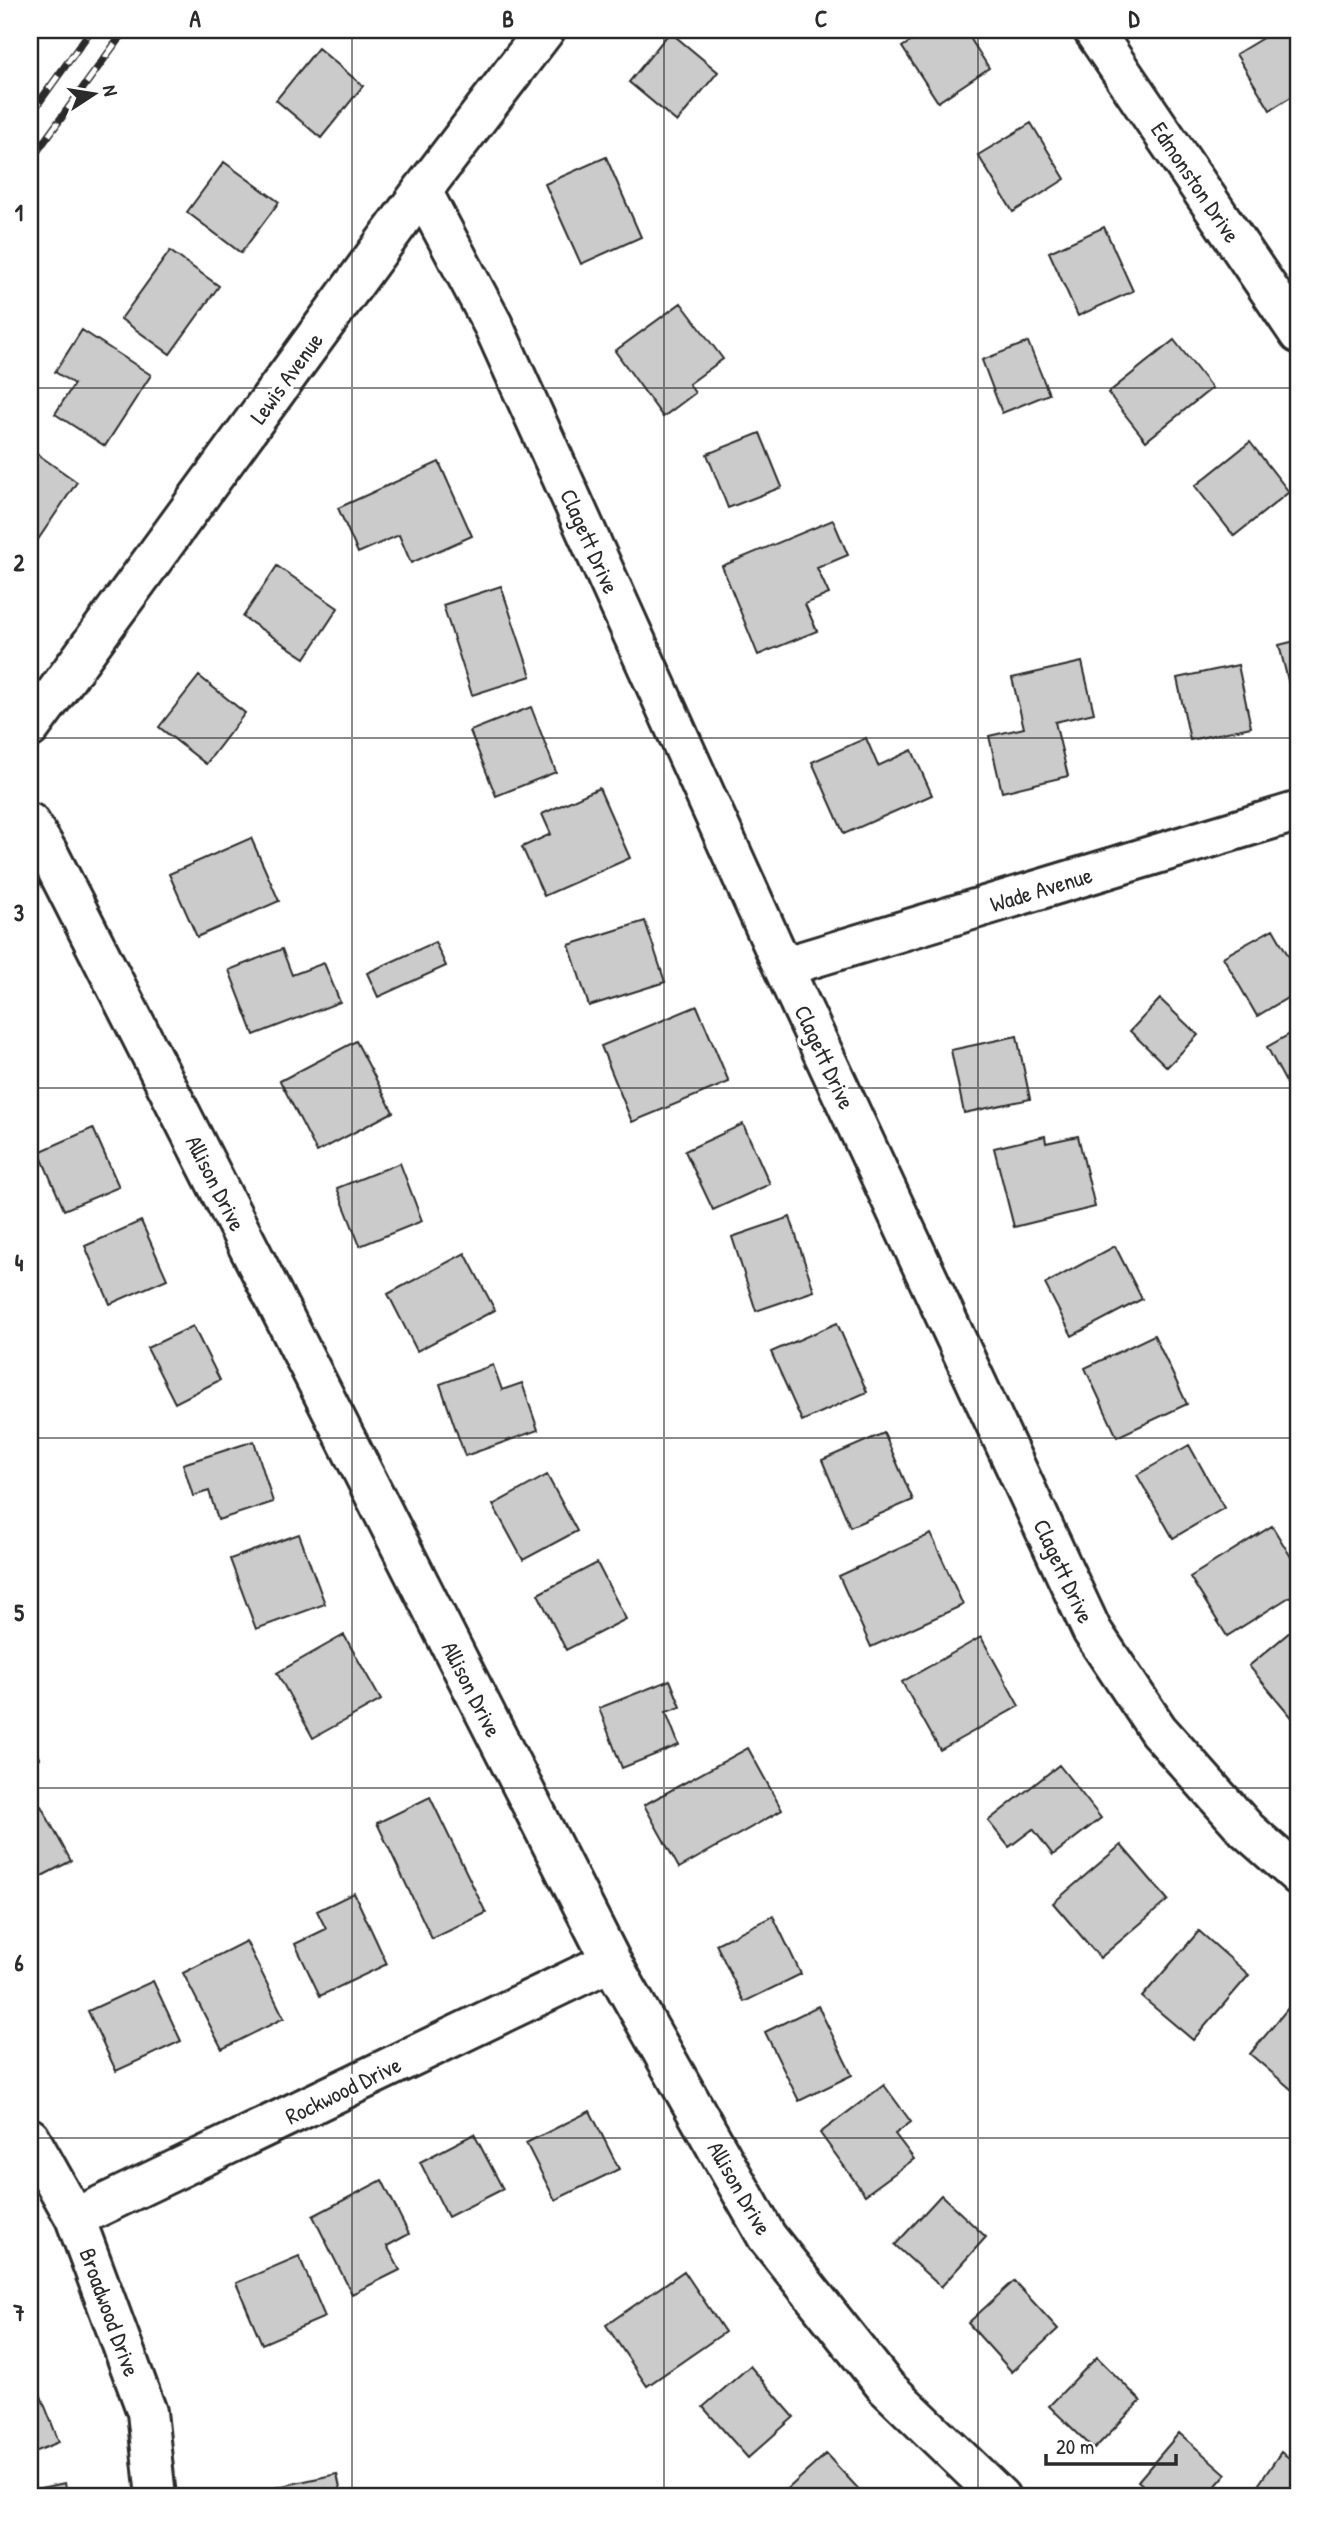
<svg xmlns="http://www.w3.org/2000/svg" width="1329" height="2527" viewBox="0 0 1329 2527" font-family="'Patrick Hand',sans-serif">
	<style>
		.building { fill: #cbcbcb; stroke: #2b2b2b; stroke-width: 2 }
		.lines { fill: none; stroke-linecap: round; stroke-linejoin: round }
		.street-casing { stroke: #2b2b2b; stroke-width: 44 }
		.secondary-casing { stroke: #2b2b2b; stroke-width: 44 }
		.street { stroke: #fff; stroke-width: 38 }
		.secondary { stroke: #fff; stroke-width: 38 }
		.rail-casing { stroke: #2b2b2b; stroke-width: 8 }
		.rail { stroke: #fff; stroke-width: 5; stroke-dasharray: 16; stroke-linecap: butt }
		.grid { fill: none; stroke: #2b2b2b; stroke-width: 2; stroke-opacity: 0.55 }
		.labels { text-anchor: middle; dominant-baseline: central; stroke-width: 7; stroke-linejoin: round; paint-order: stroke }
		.street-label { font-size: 23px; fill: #2b2b2b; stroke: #fff }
		.neatline { fill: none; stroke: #2b2b2b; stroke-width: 2.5 }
		.grid-label { font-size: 23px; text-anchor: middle; font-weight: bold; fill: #2b2b2b }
	</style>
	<rect width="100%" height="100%" fill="#fff"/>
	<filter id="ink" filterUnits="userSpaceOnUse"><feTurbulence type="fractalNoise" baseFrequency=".0143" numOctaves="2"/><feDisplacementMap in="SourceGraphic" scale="14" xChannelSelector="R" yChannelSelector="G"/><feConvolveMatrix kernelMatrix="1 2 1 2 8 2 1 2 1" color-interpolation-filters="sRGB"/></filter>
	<g filter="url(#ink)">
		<path class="building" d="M928,30h37l24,38 -51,34 -36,-55z
			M1276,30h20l3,5v57l-29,18 -34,-56z
			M670,32l48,40 -41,50 -48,-40z
			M318,48l45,38 -42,52 -45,-38z
			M1031,123l34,56 -52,33 -35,-57z
			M606,157l35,80 -60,27 -36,-80z
			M224,162l55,40 -38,51 -54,-41z
			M1104,227l29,64 -55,25 -29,-64z
			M170,251l49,35 -49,68 -49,-35z
			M681,303l42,56 -34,25 6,9 -32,24 -48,-66z
			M82,330l69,45 -46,71 -50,-32 19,-30 -19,-12z
			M1174,340l38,48 -66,53 -38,-48z
			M1028,342l21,52 -47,19 -20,-53z
			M760,433l22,54 -54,21 -21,-54z
			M1250,442l39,50 -55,44 -39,-50z
			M30,449l47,33 -44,65 -3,-3z
			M439,462l33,74 -61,27 -12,-28 -41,18 -20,-45z
			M833,520l15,35 -31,13 12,26 -24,10 12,27 -59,24 -36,-89z
			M277,566l61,42 -33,50 -62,-41z
			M501,586l30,90 -59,19 -29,-90z
			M1299,640v67l-4,1 -16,-63z
			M1082,662l12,51 -39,9 13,54 -66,16 -13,-56 35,-8 -12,-50z
			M1238,665l13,62 -61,13 -13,-62z
			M199,676l46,37 -39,51 -47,-37z
			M531,707l25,65 -60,24 -26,-65z
			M866,738l12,28 34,-16 20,45 -88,39 -32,-72z
			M599,788l31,70 -86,38 -22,-49 29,-13 -9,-20z
			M251,838l28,63 -82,36 -28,-63z
			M645,921l20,61 -76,24 -20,-61z
			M1273,929l26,45v17l-42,25 -34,-59z
			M435,942l11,24 -68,31 -11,-24z
			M282,949l10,26 32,-12 16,39 -86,33 -25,-65z
			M1160,999l38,36 -31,32 -37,-36z
			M697,1006l32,76 -97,40 -31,-76z
			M1299,1029v73l-2,1 -30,-56z
			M1017,1036l13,63 -66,14 -13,-63z
			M356,1041l37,71 -76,40 -37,-71z
			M743,1124l27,60 -57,26 -28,-59z
			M93,1128l26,59 -55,23 -25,-58z
			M1045,1136l1,7 32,-7 17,71 -81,20 -20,-79z
			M400,1163l22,58 -62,25 -23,-58z
			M790,1217l24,74 -58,20 -24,-74z
			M141,1221l26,58 -57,25 -25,-58z
			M1115,1246l27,53 -70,37 -27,-52z
			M465,1253l30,57 -78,41 -29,-57z
			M837,1323l30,69 -65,29 -31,-69z
			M193,1326l27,54 -45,23 -28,-55z
			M1154,1335l33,69 -70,33 -32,-69z
			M493,1365l9,25 20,-7 16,47 -73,26 -25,-72z
			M884,1433l29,67 -63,27 -28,-67z
			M254,1441l19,61 -55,18 -9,-29 -16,5 -10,-32z
			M1189,1445l35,63 -51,30 -36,-63z
			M547,1475l30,56 -54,29 -30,-55z
			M1272,1526l27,44v21l-72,45 -37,-59z
			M299,1534l26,70 -69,25 -26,-70z
			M931,1534l32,71 -92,42 -32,-71z
			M597,1563l29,56 -60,31 -28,-56z
			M1297,1626l2,3v97l-50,-60z
			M344,1635l37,65 -68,38 -36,-65z
			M981,1637l38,69 -79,44 -38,-68z
			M670,1680l11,27 -15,5 13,33 -57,23 -23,-60z
			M30,1741l9,17 -9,5z
			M748,1748l34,62 -103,58 -35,-63z
			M1059,1765l42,53 -48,37 -20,-26 -24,18 -21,-26z
			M430,1797l56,116 -54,26 -55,-116z
			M41,1806l30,55 -41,21v-70z
			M1121,1845l47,55 -68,58 -47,-55z
			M354,1893l33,71 -67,32 -25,-52 31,-15 -9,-18z
			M773,1916l28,58 -57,28 -28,-58z
			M1199,1931l50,44 -56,65 -51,-43z
			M246,1941l38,77 -62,31 -39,-76z
			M153,1981l28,60 -65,30 -28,-60z
			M818,2006l34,69 -53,26 -34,-69z
			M1289,2007l10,9 -1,79 -48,-41z
			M884,2085l27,37 -16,12 19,25 -49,36 -45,-62z
			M590,2111l29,58 -64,31 -29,-57z
			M474,2134l29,55 -55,28 -28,-55z
			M382,2180l27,54 -22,12 13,24 -48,24 -39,-78z
			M941,2195l45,42 -45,50 -46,-42z
			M299,2256l26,61 -63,27 -26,-61z
			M684,2271l41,61 -78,54 -41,-61z
			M1014,2281l44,48 -46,43 -44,-49z
			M1097,2357l44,44 -47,48 -45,-43z
			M750,2366l44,51 -46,41 -45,-51z
			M30,2368l29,74 -29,12z
			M1179,2433l47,41 -20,23h-50l-18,-16z
			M1281,2452l18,13v32h-49z
			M826,2454l40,43h-83l-2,-2z
			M337,2474l5,23h-63l-2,-10z
			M65,2483l3,14h-38v-7z"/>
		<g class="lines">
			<defs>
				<path id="street" d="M422,191l71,134 290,642 309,664 66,99 89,100 52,46
					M30,728l392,-537 123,-161
					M30,823l20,33 561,1105 156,276 119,150 114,110
					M783,967l516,-156
					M30,2138l45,80 72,194 9,85
					M75,2218l536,-257"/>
				<path id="secondary" d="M1093,30l206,304"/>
			</defs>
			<use href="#street" class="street-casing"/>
			<use href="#secondary" class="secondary-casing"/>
			<use href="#street" class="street"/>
			<use href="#secondary" class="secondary"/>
			<defs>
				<path id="rail" d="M30,115l61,-85
					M30,161l95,-131"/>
			</defs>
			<use href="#rail" class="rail-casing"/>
			<use href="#rail" class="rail"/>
		</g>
	</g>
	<path class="grid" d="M352,30v2467M664,30v2467M978,30v2467M30,388h1269M30,738h1269M30,1088h1269M30,1438h1269M30,1788h1269M30,2138h1269"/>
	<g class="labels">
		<g class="street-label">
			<text transform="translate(1196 182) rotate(56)">Edmonston Drive</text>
			<text transform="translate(286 378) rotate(-54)">Lewis Avenue</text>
			<text transform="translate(590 541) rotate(66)">Clagett Drive</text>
			<text transform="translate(1041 889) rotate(-17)">Wade Avenue</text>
			<text transform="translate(825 1057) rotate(65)">Clagett Drive</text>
			<text transform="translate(216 1183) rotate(63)">Allison Drive</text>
			<text transform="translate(1064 1571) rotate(65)">Clagett Drive</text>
			<text transform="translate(472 1689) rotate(63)">Allison Drive</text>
			<text transform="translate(343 2090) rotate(-26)">Rockwood Drive</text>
			<text transform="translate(740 2188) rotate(60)">Allison Drive</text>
			<text transform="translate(110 2312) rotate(70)">Broadwood Drive</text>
		</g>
	</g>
	<rect width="1329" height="2527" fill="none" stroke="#fff" stroke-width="77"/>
	<g transform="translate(94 94) rotate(78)" stroke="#ffffff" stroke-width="5" paint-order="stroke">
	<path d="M0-5L12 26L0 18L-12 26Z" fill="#2b2b2b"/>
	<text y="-10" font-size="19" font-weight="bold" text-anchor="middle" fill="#2b2b2b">N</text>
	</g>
	<path d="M1046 2454v10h130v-10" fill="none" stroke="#2b2b2b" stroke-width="3.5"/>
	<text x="1056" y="2454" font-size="21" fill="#2b2b2b" stroke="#ffffff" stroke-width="5" paint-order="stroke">20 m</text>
	<rect x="38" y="38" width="1252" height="2450" class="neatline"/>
	<g class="grid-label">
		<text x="195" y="27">A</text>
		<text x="508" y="27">B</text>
		<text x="821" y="27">C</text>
		<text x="1134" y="27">D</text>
		<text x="19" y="221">1</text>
		<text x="19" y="571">2</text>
		<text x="19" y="921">3</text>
		<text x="19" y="1271">4</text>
		<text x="19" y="1621">5</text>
		<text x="19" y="1971">6</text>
		<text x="19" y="2321">7</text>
	</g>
</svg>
